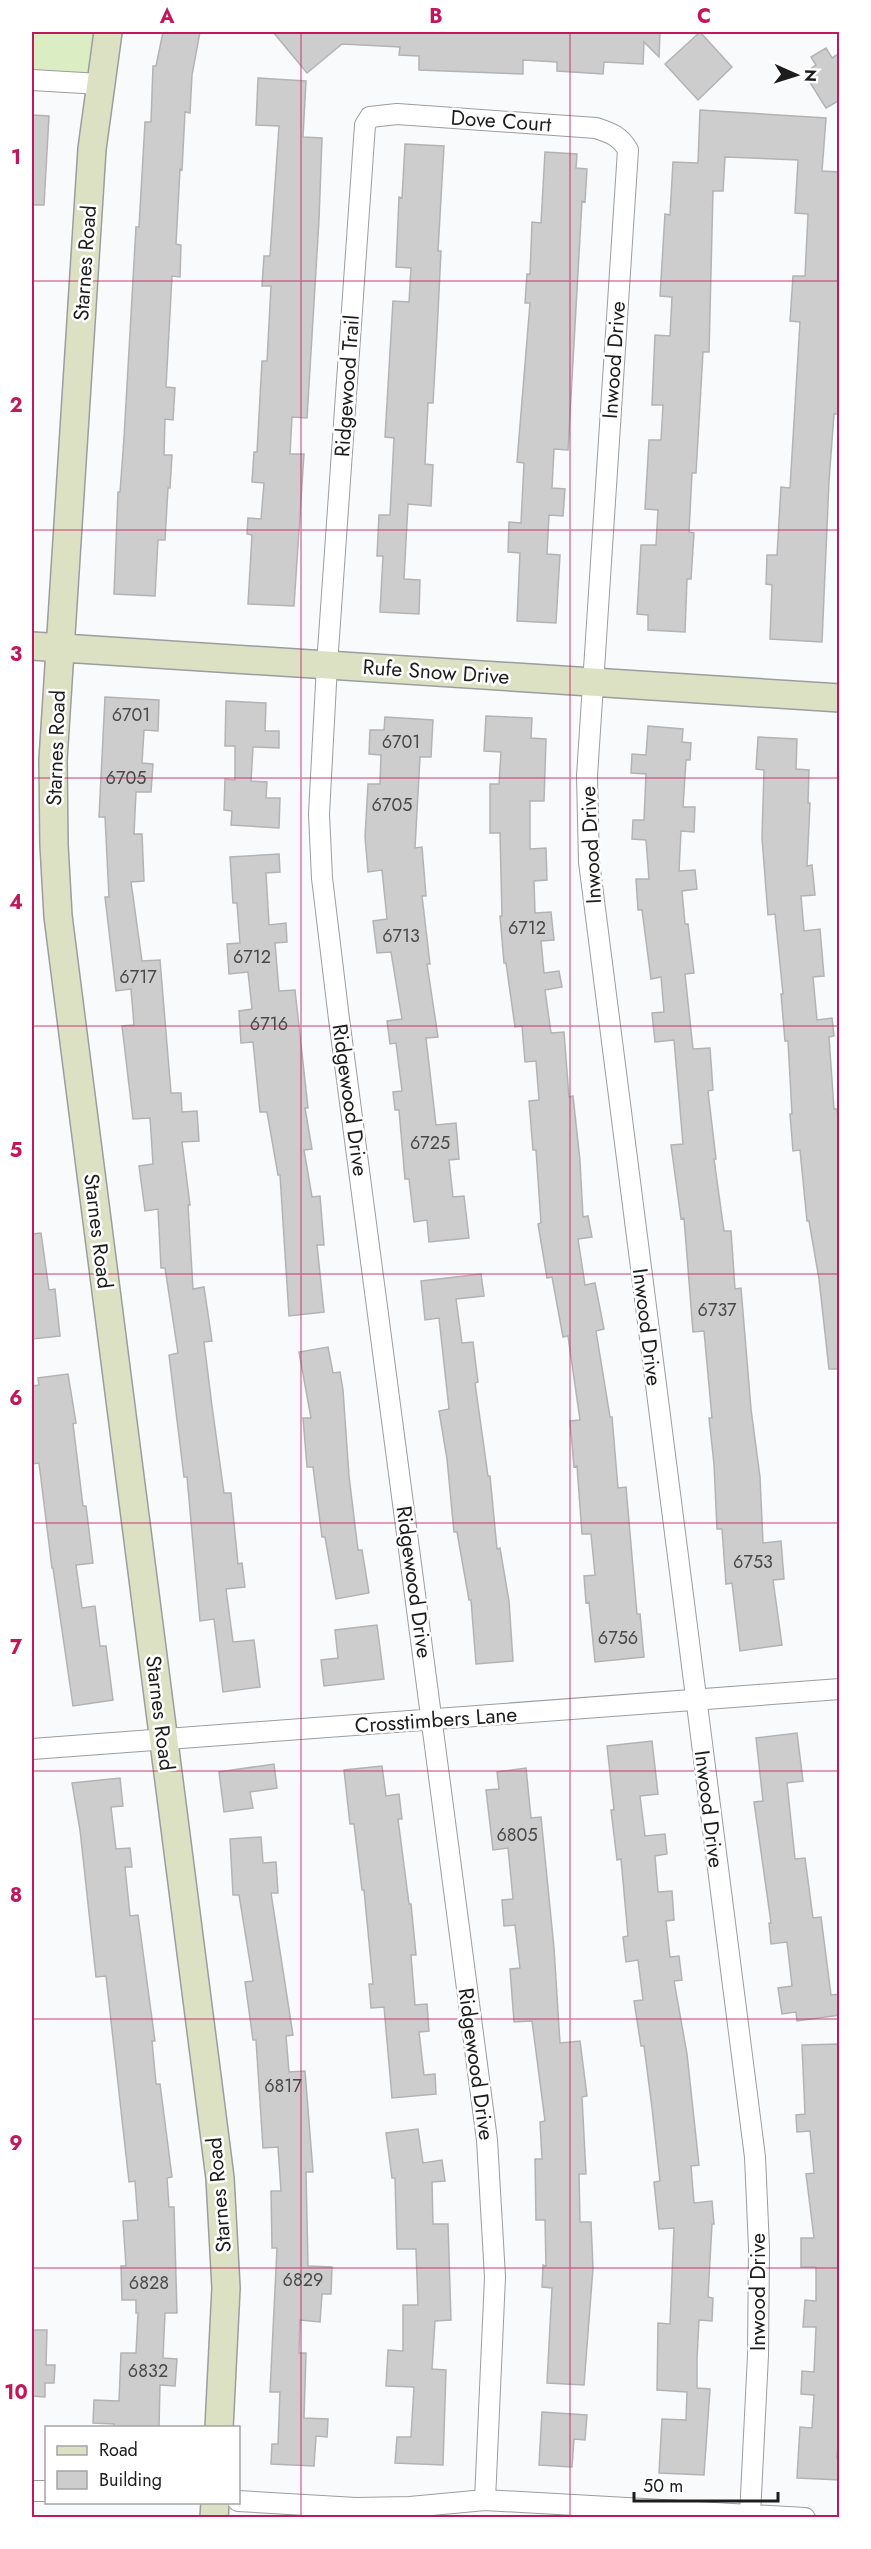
<svg xmlns="http://www.w3.org/2000/svg" width="871" height="2549" viewBox="0 0 871 2549" font-family="Jost,sans-serif">
	<style>
		.green { fill: #daedc3 }
		.building { fill: #cecdce; stroke: #b4b3b4; stroke-width: 1.5 }
		.lines { fill: none; stroke-linecap: round; stroke-linejoin: round }
		.street-casing { stroke: #9c9d9f; stroke-width: 22 }
		.secondary-casing { stroke: #9c9d9f; stroke-width: 30 }
		.street { stroke: #fff; stroke-width: 20 }
		.secondary { stroke: #dce1c3; stroke-width: 27 }
		.grid { fill: none; stroke: #c2185b; stroke-width: 1.5; stroke-opacity: 0.55 }
		.labels { text-anchor: middle; dominant-baseline: central; stroke-width: 5; stroke-linejoin: round; paint-order: stroke }
		.number-label { font-size: 18px; fill: #49494a }
		.street-label { font-size: 21px; fill: #1d1d1e; stroke: #fff }
		.neatline { fill: none; stroke: #c2185b; stroke-width: 2 }
		.grid-label { font-size: 20px; text-anchor: middle; font-weight: bold; fill: #c2185b }
	</style>
	<rect width="100%" height="100%" fill="#f9fafc"/>
	<path class="green" d="M32,32h63l-7,43 -56,-4z"/>
	<path class="building" d="M163,32h37l-8,43 -2,38 -5,-1 -3,58 -2,-1 -4,75 5,1 -1,32 -8,-1 -6,111 9,1 -2,32 -8,-1 -1,36h8l-2,33h-2l-3,52h-7l-3,56 -41,-2 4,-102h2l4,-54 12,-211h3l6,-105h6l2,-56h3z
		M273,32h387l-1,25 -15,-15 -1,22 -39,-2 -1,12 -46,-3v-9l-34,-2v14l-104,-4v-14l-20,-1 1,-8 -58,-3 -35,29z
		M700,32l32,35 -34,33 -33,-36z
		M826,48l6,10 8,-5v47l-14,8 -22,-35 12,-8 -5,-8z
		M258,78l48,3 -3,56 19,1 -3,82 -12,198 -15,-1 -2,37h14l-10,152 -46,-2 4,-69 -5,-1 1,-16 13,1 3,-36 -12,-1 2,-30h3l5,-91h5l4,-75h-9l2,-30h6l9,-130 -23,-1z
		M700,110l126,8 -4,53 18,1v211l-2,31h-4l-5,67 -7,161 -52,-3 2,-54 -6,-1 1,-29h10l4,-68 9,1 10,-166 -10,-1 3,-45h12l3,-62 -13,-1 3,-53 -73,-3 -2,34h-10l-4,161h-6l-7,121h-4l-3,59 5,1 -3,46h-4l-2,53 -37,-2v-15l-11,-1 4,-69h15l2,-35 -13,-1 4,-69h12l2,-35h-11l3,-70 15,1 2,-39 -12,-1 5,-82 5,1 3,-53 25,1z
		M32,115l17,1 -5,89h-12z
		M405,144l39,2 -6,105h3l-4,82 -4,70h-5l-3,61 8,1 -2,41 -23,-2 -4,75 16,1 -1,34 -39,-2 3,-56h-6l2,-41h11l4,-77 -9,-1 8,-136 16,1 2,-34 -15,-1 3,-70 3,1z
		M545,152l32,2 -1,14 11,1 -2,33 -3,-1 -14,249 -14,-1 -2,39 13,1 -2,27 -14,-1 -2,39 13,1 -4,68 -39,-2 3,-68 -12,-1 1,-30 12,1 3,-60 -7,-1 13,-159h-5l2,-29h3l2,-52 9,1z
		M105,697l54,3 -1,31 -14,-1 -2,33 11,1 -2,28h-15l-2,42h8l2,47 -13,1 11,79 18,-1 11,133h10l1,19 15,-1 2,30 -17,1 8,63h-2l5,84 11,-2 8,54 -8,1 8,64 12,87h7l7,71 4,-1 3,24 -19,2 7,53 21,-2 6,47 -37,5 -9,-73 -14,2 -13,-144h-3l-15,-122 9,-2 -13,-85h-4l-3,-59 -13,2 -6,-45 14,-2 -3,-46 -17,1 -11,-93 12,-1 -3,-36 -15,2 -11,-94h4l-4,-80h-6z
		M226,701l40,2 -1,28h14v17l-26,-1 -2,34 16,1 -1,16h14l-1,30 -48,-3 1,-14 -8,-1 1,-31 10,1v-34h-10z
		M486,716l46,2 -1,20 15,1 -2,62h-14v48l16,-1 1,32 -13,1 1,32 16,-1 3,28 -13,1 3,32 15,-2 3,16 -17,3 6,43 13,-1 5,65 4,-1 7,65 3,56 5,-1 4,21 -14,2 7,46 10,-2 9,46 -8,2 14,86h2l6,71 8,-1 11,127h3l4,43 -49,5 -6,-60 -3,1 -2,-27 11,-1 -4,-41h-9l-5,-68 -3,1 -4,-46 10,-1 -12,-84 -5,1 -11,-60 -5,1 -9,-54 3,-1 -5,-73h-3l-4,-49 10,-1 -3,-39 -11,1 -3,-36 -7,1 -9,-64h-2l-4,-47h2l-2,-83h-10v-49h9l2,-32 -17,-1z
		M385,717l48,3 -2,37h-11l-5,91 7,-1 4,49h-4l8,68h-3l11,73 -12,1 10,87 20,-2 3,36 -10,1 4,37 11,-1 5,42 -40,4 -2,-22 -13,2 -5,-43h-4l-6,-69h-4l-2,-18 9,-1 -6,-48 -6,1 -3,-23 15,-2 -11,-67 -14,1 -4,-32 14,-2 -5,-49 -14,2 -3,-35 3,-53h12l1,-29 -12,-1 1,-24h14z
		M648,726l35,3 -1,13 9,1 -1,17h-4l-3,47h12l-1,25 -13,-1 -2,40 16,-1 2,19 -15,2 3,33h3l6,49 -9,1 8,75 17,-1 3,42 -5,1 8,68h-2l10,72h7l4,58 6,-1 10,121 9,68 3,66 18,-2 3,38 -11,1 9,65 -42,6 -8,-68 -6,1 -4,-55h-5l-3,-65 -5,-46h3l-8,-87 -11,1 -9,-114 -3,1 -10,-74 12,-1 -9,-104 -19,2 -3,-29 12,-1 -3,-35 -10,2 -9,-69h-4l-2,-31h13l-3,-39 -14,-1 1,-19h11l2,-46 -15,-1 1,-19 14,1z
		M758,737l39,2 -1,30 13,1 -1,33h2l-3,63 5,-1 3,30 -14,1 3,35 16,-2 4,47 -11,1 4,43 15,-2 2,18 -5,1 5,72h3l3,26v234h-11l-10,-90 -10,-58h-2l-7,-71 -7,1 -3,-37h2l-4,-73h-3l-4,-47h2l-8,-80 -7,1 -6,-77 2,-68 -8,-1z
		M279,854l1,18 -14,1 3,52 17,-2 1,19 -12,1 4,48 16,-1 13,118h-3l7,41 -8,1 8,47 8,-1 4,49h-7l7,67 -35,4 -9,-141h-2l-11,-63h-7l-7,-70 -12,1 -2,-32 13,-2 -4,-37 -19,2 -2,-30 13,-1 -3,-40h-4l-3,-46z
		M41,1233l8,57 6,-1 5,47 -28,3v-105z
		M481,1274l3,22 -28,3 6,44 11,-1 5,40 -3,1 13,93h2l7,73 3,-1 9,53 4,60 -37,3 -5,-64h-2l-12,-68h-3l-7,-73 -8,-48 10,-2 -10,-91 -14,2 -4,-39z
		M328,1347l5,26 7,-1 3,18 6,86 9,74h4l7,43 -33,6 -11,-62h-3l-9,-70h-6l-4,-49h8l-12,-66z
		M68,1374l8,49 -3,1 10,82h3l7,57 -17,2 6,43 13,-2 5,40h6l7,54 -40,6 -20,-138h-1l-13,-105 -7,1v-78l7,-1 -1,-7z
		M377,1625l7,54 -60,7 -3,-26 17,-2 -3,-28z
		M797,1733l6,48 -16,2 8,76 10,-1 8,60 8,-1 10,78 9,-1v21l-43,6 -1,-9 -14,2 -4,-26 14,-2 -5,-44 -16,2 -2,-21h2l-17,-121 9,-1 -7,-63z
		M652,1741l6,53 -18,2 5,40 20,-2 2,20 -12,2 3,36 14,-1 2,29 -8,1 4,36 9,-1 3,24 -8,1 13,73 12,111 -8,1 3,37 18,-2 2,23h-2l-4,73 5,1 -1,23 -13,-1 -2,39v29l13,1 -6,86 -45,-2 3,-54 24,1 1,-28 -30,-2 1,-67 12,1 4,-96 -15,1 -5,-47 6,-1 -8,-73 -8,-62h-3l-7,-45 9,-1 -5,-40 -12,2 -3,-25 5,-1 -7,-77 -4,1 -6,-50h3l-7,-64z
		M274,1764l3,24 -27,4 3,16 -29,4 -5,-40z
		M382,1766l4,30 13,-2 3,25h-4l11,85h2l5,51h-5l4,50 12,-1 2,27 -10,1 5,43 11,-1 1,20 -44,4 -8,-91 -13,1 -2,-24h4l-9,-94h-2l-8,-66h-4l-6,-54z
		M526,1768l5,50 10,-1 13,131 6,95 20,-2 7,55 -5,1 4,77h-7l1,48h11l2,46 -9,117 -37,-2 5,-95 -10,-1 1,-22 3,1 -1,-46h-9l-1,-61h7l-2,-37 5,-1 -13,-100 -18,1 -4,-53 10,-1 -5,-43 -11,1 -2,-26 11,-1 -5,-51 -15,2 -7,-60 13,-1 -2,-17z
		M120,1778l3,28 -12,1 5,42 14,-1 2,19h-7l5,49 8,-1 17,126h-3l4,43h4l12,93 -5,1 2,29h5l3,106h-12l-2,45 14,1 -2,27 -15,-1 -1,42h-45v-3l-21,-1 1,-23 25,1 2,-48h15l2,-40h-2v-13h-14l-1,-34h5l-3,-45 15,-1 -3,-39 -6,1 -23,-206 -10,1 -16,-147 -8,-47z
		M261,1837l2,26 13,-1 2,31h-7l22,142 -7,1 3,36 16,-1 8,101h-7l2,94 24,1 -1,27h-9l-2,28 -20,-2 -1,33h7l-2,65 24,1 -1,18 -11,-1 -2,30 -43,-2 1,-20h6l2,-52h-10l7,-144h-5l-1,-57h10l-3,-44 -15,1 -7,-108h-3l-8,-58 8,-1 -14,-86h-6l-3,-56z
		M838,2044l2,379 -3,35h3v22l-43,-2 3,-51 12,1 2,-33 -13,-1 1,-23 12,1 2,-45h-13l2,-27 11,1v-34h-15v-29h13l-8,-64 8,-1 -4,-42 -13,1 -1,-17 9,-1 -3,-69z
		M418,2129l5,34 19,-3 3,21 -13,1 1,42h15l3,96 -16,1 -3,48 14,1 -3,95 -48,-2 2,-26h14l3,-50 -28,-1 2,-36 15,1v-46h15l-2,-56h-19l-2,-71h-3l-6,-45z
		M32,2330h15l-1,35h9l-1,18h-9v14l-13,-1z
		M542,2412l45,3 -2,25 -11,-1 -2,28 -33,-2z"/>
	<g class="lines">
		<defs>
			<path id="street" d="M32,80l68,4
				M32,1749l808,-60
				M32,2491h14
				M485,2500l10,-223 -8,-137 -148,-1121 -17,-141 -3,-64 8,-149 38,-540 5,-8 27,-3 199,14c15,5 24,8 32,22l-41,626 2,86 166,1295 4,91 -1,107 -8,160
				M238,2501l118,7 54,-1 75,-7 320,18"/>
			<path id="secondary" d="M108,32l-16,117 -39,611 1,85 4,71 18,141 144,1121 6,110 -7,140
				M32,646l808,52
				M214,2518l1,-16"/>
		</defs>
		<use href="#street" class="street-casing"/>
		<use href="#secondary" class="secondary-casing"/>
		<use href="#street" class="street"/>
		<use href="#secondary" class="secondary"/>
	</g>
	<path class="grid" d="M301,32v2486M570,32v2486M32,281h808M32,530h808M32,778h808M32,1026h808M32,1274h808M32,1523h808M32,1771h808M32,2019h808M32,2268h808"/>
	<g class="labels">
		<g class="number-label">
			<text x="131" y="715">6701</text>
			<text x="401" y="742">6701</text>
			<text x="126" y="778">6705</text>
			<text x="392" y="805">6705</text>
			<text x="527" y="928">6712</text>
			<text x="401" y="936">6713</text>
			<text x="252" y="957">6712</text>
			<text x="138" y="977">6717</text>
			<text x="269" y="1024">6716</text>
			<text x="430" y="1143">6725</text>
			<text x="717" y="1310">6737</text>
			<text x="753" y="1562">6753</text>
			<text x="618" y="1638">6756</text>
			<text x="517" y="1835">6805</text>
			<text x="283" y="2086">6817</text>
			<text x="303" y="2280">6829</text>
			<text x="149" y="2283">6828</text>
			<text x="148" y="2371">6832</text>
		</g>
		<g class="street-label">
			<text transform="translate(501 121) rotate(4)">Dove Court</text>
			<text transform="translate(85 263) rotate(-86)">Starnes Road</text>
			<text transform="translate(614 360) rotate(-86)">Inwood Drive</text>
			<text transform="translate(347 386) rotate(-86)">Ridgewood Trail</text>
			<text transform="translate(436 672) rotate(4)">Rufe Snow Drive</text>
			<text transform="translate(56 748) rotate(-88)">Starnes Road</text>
			<text transform="translate(591 845) rotate(-93)">Inwood Drive</text>
			<text transform="translate(350 1100) rotate(82)">Ridgewood Drive</text>
			<text transform="translate(98 1231) rotate(83)">Starnes Road</text>
			<text transform="translate(647 1327) rotate(83)">Inwood Drive</text>
			<text transform="translate(414 1582) rotate(82)">Ridgewood Drive</text>
			<text transform="translate(160 1713) rotate(83)">Starnes Road</text>
			<text transform="translate(436 1720) rotate(-4)">Crosstimbers Lane</text>
			<text transform="translate(709 1809) rotate(83)">Inwood Drive</text>
			<text transform="translate(476 2064) rotate(82)">Ridgewood Drive</text>
			<text transform="translate(219 2195) rotate(-95)">Starnes Road</text>
			<text transform="translate(758 2292) rotate(-90)">Inwood Drive</text>
		</g>
	</g>
	<rect width="871" height="2549" fill="none" stroke="#ffffff" stroke-width="66"/>
	<rect x="45" y="2426" width="195" height="78" fill="#ffffff" stroke="#a5a5a5" stroke-width="1.5"/>
	<rect x="57" y="2446" width="30" height="9" fill="#dce1c3" stroke="#a5a5a5" stroke-width="1.5"/>
	<text x="99" y="2456" font-size="18" fill="#1d1d1e">Road</text>
	<rect x="57" y="2471" width="30" height="18" fill="#cecdce" stroke="#a5a5a5" stroke-width="1.5"/>
	<text x="99" y="2486" font-size="18" fill="#1d1d1e">Building</text>
	<g transform="translate(796 75) rotate(93)" stroke="#ffffff" stroke-width="4.5" paint-order="stroke">
	<path d="M0-4.5L10 22L0 15L-10 22Z" fill="#1d1d1e"/>
	<text y="-9" font-size="16" font-weight="bold" text-anchor="middle" fill="#1d1d1e">N</text>
	</g>
	<path d="M634 2492v9h144v-9" fill="none" stroke="#1d1d1e" stroke-width="3"/>
	<text x="643" y="2492" font-size="18" fill="#1d1d1e" stroke="#ffffff" stroke-width="4.5" paint-order="stroke">50 m</text>
	<rect x="33" y="33" width="805" height="2483" class="neatline"/>
	<g class="grid-label">
		<text x="167" y="23">A</text>
		<text x="436" y="23">B</text>
		<text x="704" y="23">C</text>
		<text x="16" y="164">1</text>
		<text x="16" y="412">2</text>
		<text x="16" y="661">3</text>
		<text x="16" y="909">4</text>
		<text x="16" y="1157">5</text>
		<text x="16" y="1405">6</text>
		<text x="16" y="1654">7</text>
		<text x="16" y="1902">8</text>
		<text x="16" y="2150">9</text>
		<text x="16" y="2399">10</text>
	</g>
</svg>
